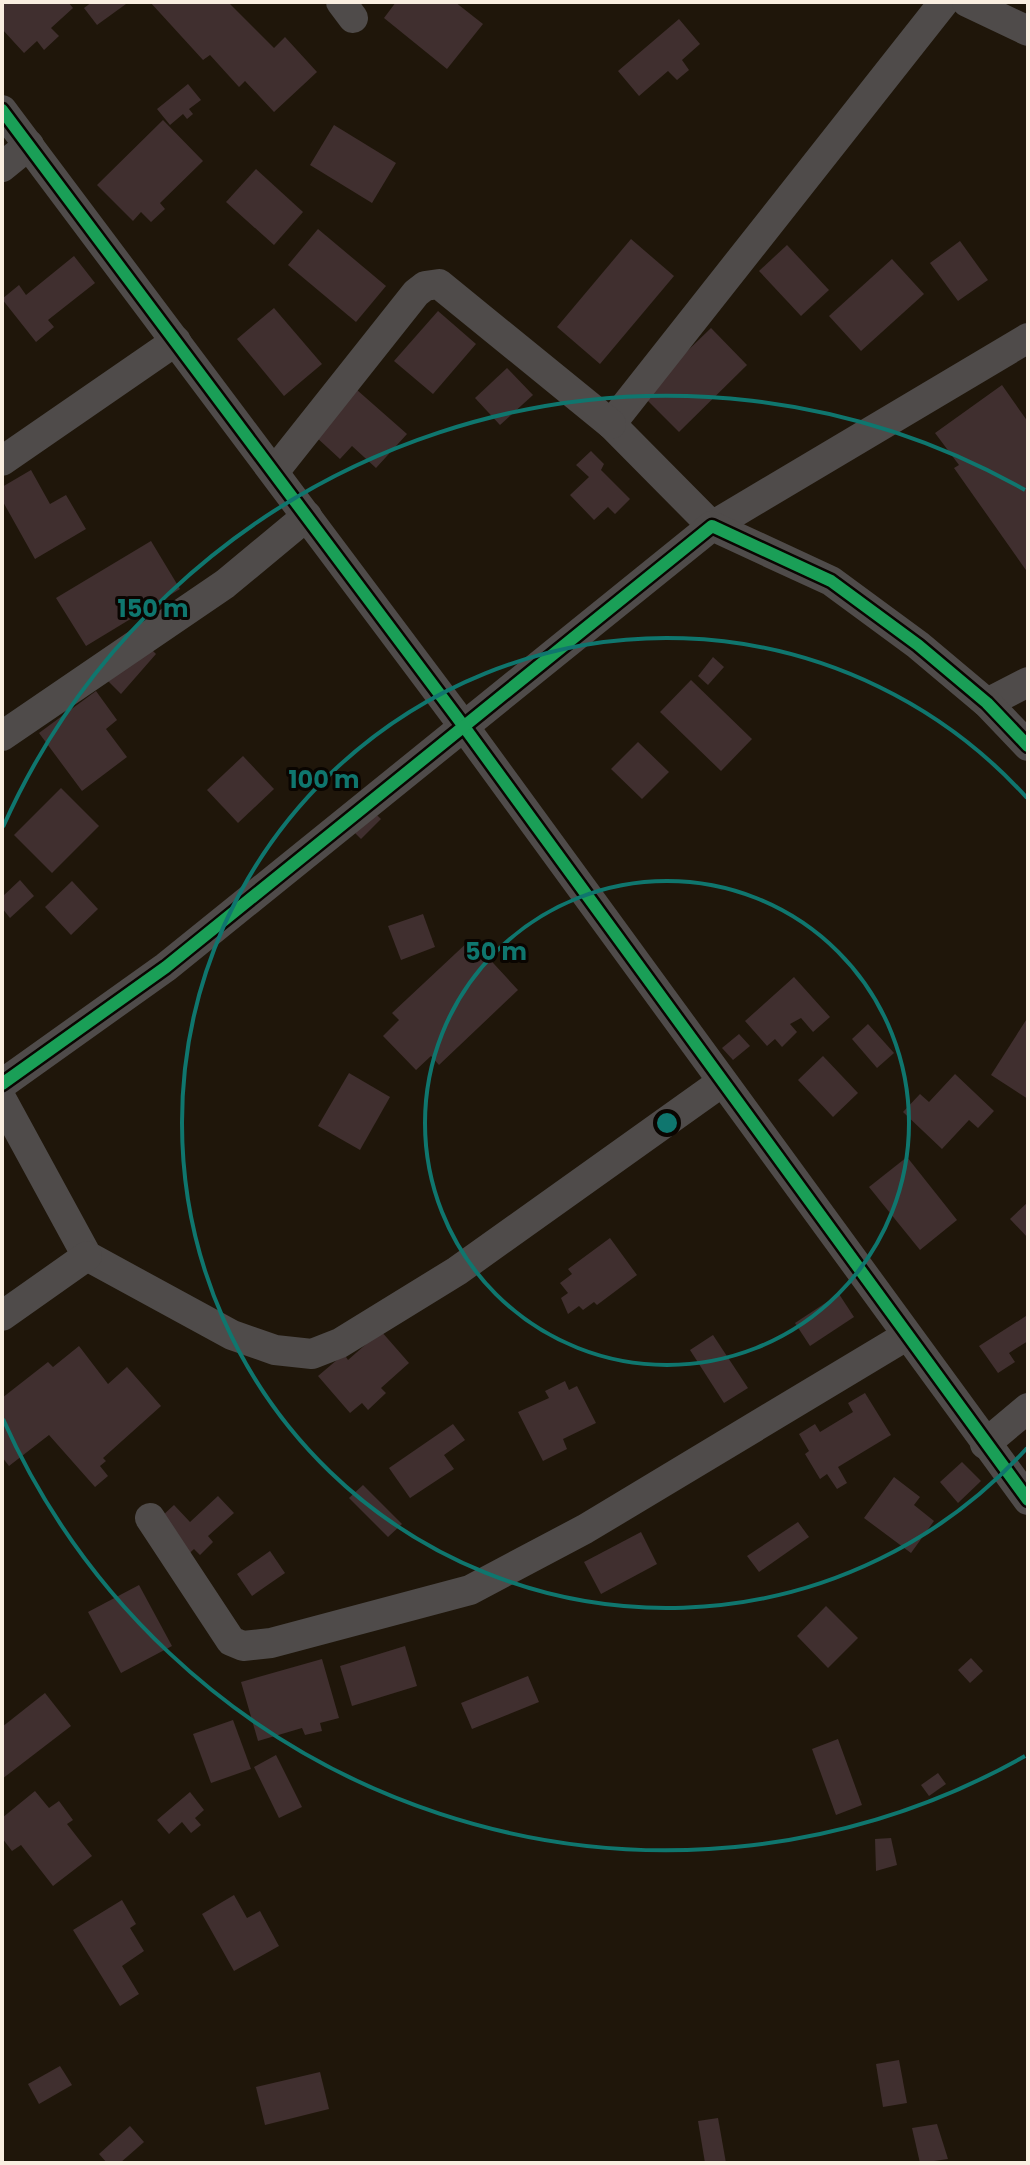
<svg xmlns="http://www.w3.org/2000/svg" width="1030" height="2165" viewBox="0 0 1030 2165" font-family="Poppins,sans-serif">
	<rect width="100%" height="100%" fill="#1f160a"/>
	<g fill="#402f2f">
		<polygon points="2,2 68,2 73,8 51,28 59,36 44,50 37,41 24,53 2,29"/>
		<polygon points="92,2 124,2 126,4 97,25 84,8"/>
		<polygon points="150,2 228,2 274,48 285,37 317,72 274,112 245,81 239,87 210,55 203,60"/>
		<polygon points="396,2 455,2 483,24 447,69 384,18"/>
		<polygon points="679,19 700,44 682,60 689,70 677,80 668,71 639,96 618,71"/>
		<polygon points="188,84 201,100 189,109 193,114 187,119 183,114 170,125 157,109"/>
		<polygon points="163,120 203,161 160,203 165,209 151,222 141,212 133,221 97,185"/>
		<polygon points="334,125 396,163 372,203 310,165"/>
		<polygon points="256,169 303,212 274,245 226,202"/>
		<polygon points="318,229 386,286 356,322 288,265"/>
		<polygon points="631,239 674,276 600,364 557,327"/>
		<polygon points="960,241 988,280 958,301 930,263"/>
		<polygon points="787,245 829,290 801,316 759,271"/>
		<polygon points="74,256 95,283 48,320 54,327 36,342 2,299 19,285 26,295"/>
		<polygon points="892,259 924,294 861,351 829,316"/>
		<polygon points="274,308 322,364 284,396 237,339"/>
		<polygon points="438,311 476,344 433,394 394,361"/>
		<polygon points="711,328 747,365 679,432 642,395"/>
		<polygon points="507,368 533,395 500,425 475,398"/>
		<polygon points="1002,385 1028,422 1028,573 954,468 959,465 935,433"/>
		<polygon points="357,390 407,434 376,468 352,446 340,459 315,436"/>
		<polygon points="591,451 604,464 601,470 630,499 615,514 608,507 594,520 570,495 589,477 576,465"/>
		<polygon points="31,470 50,504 66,495 86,529 35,559 2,500 2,487"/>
		<polygon points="151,541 180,589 86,646 56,598"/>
		<polygon points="142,640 156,654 121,694 104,677"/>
		<polygon points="713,657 724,667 708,685 698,676"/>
		<polygon points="691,680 752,739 721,771 660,712"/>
		<polygon points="96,691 117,720 106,729 127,757 82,791 39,733"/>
		<polygon points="638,742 669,772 642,799 611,769"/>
		<polygon points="243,756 274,789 238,823 207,790"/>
		<polygon points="61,788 99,826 52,873 14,835"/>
		<polygon points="365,804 381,819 361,839 345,823"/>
		<polygon points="20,880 34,896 10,918 2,908 2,897"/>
		<polygon points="72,881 98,909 71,935 45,907"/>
		<polygon points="423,914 435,947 401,960 388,926"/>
		<polygon points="471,939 518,990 439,1065 431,1056 416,1070 383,1036 399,1020 392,1013"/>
		<polygon points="794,977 830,1017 813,1032 801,1018 790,1024 797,1032 782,1047 775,1039 767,1046 745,1021"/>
		<polygon points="1028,1017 1028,1099 991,1075"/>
		<polygon points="868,1024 894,1053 877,1068 852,1039"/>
		<polygon points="739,1034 750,1046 733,1060 722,1048"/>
		<polygon points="823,1056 858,1093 833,1117 798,1080"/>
		<polygon points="349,1073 390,1097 360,1150 318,1126"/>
		<polygon points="955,1074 994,1111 978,1128 969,1120 942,1149 903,1112 920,1094 929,1102"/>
		<polygon points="907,1157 957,1220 920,1250 869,1187"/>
		<polygon points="1028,1202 1028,1238 1010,1219"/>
		<polygon points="610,1238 637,1275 597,1305 594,1302 583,1310 579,1306 568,1314 561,1298 568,1293 560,1283 572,1274 568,1269"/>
		<polygon points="839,1294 854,1317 810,1346 795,1323"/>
		<polygon points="1026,1316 1028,1341 1009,1353 1015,1362 998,1373 979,1346"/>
		<polygon points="381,1331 409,1363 381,1388 386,1393 368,1410 362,1403 350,1413 318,1376 344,1354 348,1360"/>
		<polygon points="713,1335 748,1388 724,1403 690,1350"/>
		<polygon points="79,1346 108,1384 127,1367 161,1406 103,1458 106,1461 100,1466 108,1476 95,1487 49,1435 9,1466 2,1457 2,1398 48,1362 53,1367"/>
		<polygon points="565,1381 569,1390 577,1386 596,1423 563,1439 567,1449 543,1461 518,1412 549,1398 545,1391"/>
		<polygon points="865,1393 891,1435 838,1467 847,1483 837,1489 827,1474 820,1479 805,1454 809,1451 799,1434 815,1424 820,1432 853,1412 848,1403"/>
		<polygon points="453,1424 465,1440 444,1455 454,1469 410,1498 389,1468"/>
		<polygon points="962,1462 981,1481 958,1503 940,1482"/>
		<polygon points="894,1477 920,1497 914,1505 934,1521 911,1553 864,1518"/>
		<polygon points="363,1485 402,1524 388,1537 349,1498"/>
		<polygon points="218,1496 234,1513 208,1536 213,1542 200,1555 194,1549 180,1562 149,1528 174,1505 190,1522"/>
		<polygon points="798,1522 809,1537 759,1572 747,1556"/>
		<polygon points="641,1532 657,1564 601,1594 584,1562"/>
		<polygon points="270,1551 285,1573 252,1596 237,1574"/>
		<polygon points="139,1585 172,1646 121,1673 88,1612"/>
		<polygon points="826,1606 858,1638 828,1668 797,1636"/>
		<polygon points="405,1646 417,1686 352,1706 340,1666"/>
		<polygon points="971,1658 983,1671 970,1683 958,1670"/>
		<polygon points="322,1659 339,1718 320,1723 322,1731 305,1735 302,1728 258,1741 241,1682"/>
		<polygon points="528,1676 539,1702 472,1729 461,1703"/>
		<polygon points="45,1693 71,1726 2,1779 2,1727"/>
		<polygon points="233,1720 251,1769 211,1783 193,1734"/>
		<polygon points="838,1739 862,1805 836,1815 812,1749"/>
		<polygon points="276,1755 302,1807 279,1818 254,1767"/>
		<polygon points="938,1773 946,1784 929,1796 921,1785"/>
		<polygon points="35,1791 49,1808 59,1801 73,1820 67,1824 92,1856 53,1886 21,1845 12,1851 2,1838 2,1818"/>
		<polygon points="190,1792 204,1810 195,1818 201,1825 191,1833 182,1822 169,1834 157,1820"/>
		<polygon points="891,1838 897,1865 876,1871 875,1839"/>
		<polygon points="234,1895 247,1918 260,1911 279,1946 234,1971 202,1914"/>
		<polygon points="122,1900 136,1924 130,1928 144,1951 122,1966 139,1994 120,2006 73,1930"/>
		<polygon points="899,2060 907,2103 883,2107 876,2064"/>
		<polygon points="60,2066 72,2085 39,2104 28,2084"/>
		<polygon points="320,2072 329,2109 265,2125 256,2087"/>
		<polygon points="718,2118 726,2163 705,2163 698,2121"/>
		<polygon points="937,2124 948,2159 920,2163 912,2128"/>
		<polygon points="130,2126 144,2142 120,2163 107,2163 99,2154"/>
	</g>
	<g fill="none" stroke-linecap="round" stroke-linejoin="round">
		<g stroke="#4f4b4a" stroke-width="30">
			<polyline points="341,2 353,18"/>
			<polyline points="944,2 611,424 712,526 1028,338"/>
			<polyline points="967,2 1028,31"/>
			<polyline points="2,110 465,728 1028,1500"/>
			<polyline points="2,167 29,145"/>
			<polyline points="2,461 176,341"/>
			<polyline points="274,472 416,293 425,286 439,284 611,424"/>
			<polyline points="987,703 1028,682"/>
			<polyline points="2,736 225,584 307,516"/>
			<polyline points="2,1084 166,967 712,526 831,581 918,645 987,703 1028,746"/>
			<polyline points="2,1100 87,1256 232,1335 275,1350 312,1354 340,1343 457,1271 722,1082"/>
			<polyline points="2,1316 87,1256"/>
			<polyline points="985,1444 1028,1408"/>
			<polyline points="150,1518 231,1641 243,1646 271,1643 470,1590 585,1529 906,1336"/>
		</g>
		<defs>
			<g id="cycleway">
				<polyline points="2,110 465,728 1028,1500"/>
				<polyline points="2,1084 166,967 712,526 831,581 918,645 987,703 1028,746"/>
			</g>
		</defs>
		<use href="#cycleway" stroke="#0a0501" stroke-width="17"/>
		<use href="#cycleway" stroke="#1a9f57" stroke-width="12"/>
	</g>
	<g fill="none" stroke="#0f766e" stroke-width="4">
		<circle cx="667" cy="1123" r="242"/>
		<path d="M1027 1448A485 485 0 1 1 1027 798"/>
		<path d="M1025 1756A727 727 0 0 1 3 1419M3 827A727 727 0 0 1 1025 490"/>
	</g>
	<circle cx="667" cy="1123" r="12" fill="#0f766e" stroke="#0a0501" stroke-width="4"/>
	<g font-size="24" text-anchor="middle" font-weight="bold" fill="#0f766e" stroke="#0a0501" stroke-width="6" stroke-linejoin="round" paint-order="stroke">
		<text x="153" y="617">150 m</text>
		<text x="324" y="788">100 m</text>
		<text x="496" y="960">50 m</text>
	</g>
	<rect width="1030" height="2165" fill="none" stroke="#f9eee0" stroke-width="8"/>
</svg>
